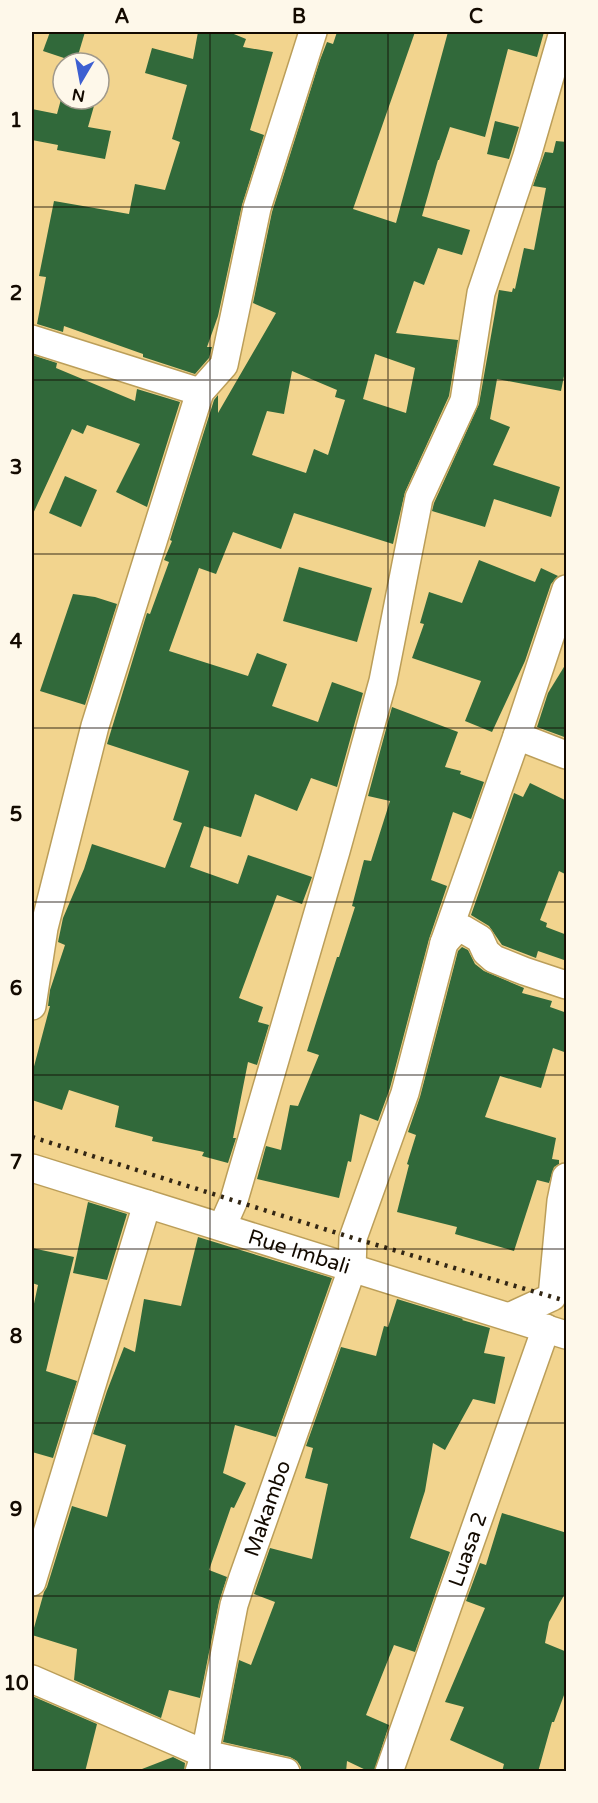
<svg xmlns="http://www.w3.org/2000/svg" width="598" height="1803" viewBox="0 0 598 1803" font-family="'Varela Round',sans-serif">
	<rect width="100%" height="100%" fill="#f2d48e"/>
	<g fill="#31693a" fill-rule="evenodd">
		<polygon points="50,32 85,32 76,62 43,51"/>
		<polygon points="198,32 222,34 223,32 229,32 246,39 243,47 273,52 250,130 264,135 242,205 218,316 207,347 212,347 209,358 195,374 143,357 143,354 64,326 63,332 37,324 46,277 39,276 54,201 129,214 135,184 165,190 180,142 172,139 187,85 145,73 152,48 193,59"/>
		<path d="M 337,32 L 415,32 L 353,209 L 396,223 L 448,32 L 544,32 L 537,57 L 508,49 L 485,137 L 450,127 L 439,160 L 438,160 L 422,216 L 470,230 L 462,255 L 438,248 L 424,285 L 414,281 L 396,333 L 458,340 L 449,396 L 405,492 L 393,544 L 294,513 L 281,549 L 233,532 L 216,574 L 199,568 L 169,651 L 248,676 L 257,653 L 287,664 L 272,706 L 318,722 L 332,682 L 363,693 L 337,787 L 311,778 L 297,811 L 255,794 L 241,837 L 204,826 L 190,867 L 238,884 L 248,855 L 312,877 L 302,904 L 277,895 L 239,998 L 263,1007 L 258,1022 L 269,1025 L 257,1065 L 248,1062 L 233,1138 L 236,1138 L 228,1163 L 202,1156 L 204,1152 L 152,1141 L 153,1137 L 115,1127 L 119,1106 L 69,1090 L 62,1110 L 32,1100 L 32,1074 L 50,1006 L 48,1006 L 50,990 L 65,945 L 58,942 L 63,918 L 84,869 L 92,844 L 165,868 L 182,823 L 173,820 L 189,771 L 107,744 L 147,613 L 150,614 L 169,562 L 164,560 L 172,541 L 170,540 L 214,400 L 218,395 L 218,413 L 276,313 L 253,303 L 272,212 L 320,60 L 327,42 L 333,44 ZM 375,354 L 415,368 L 406,413 L 363,399 ZM 292,371 L 337,390 L 335,397 L 345,400 L 328,455 L 314,449 L 306,473 L 252,455 L 267,411 L 284,414 Z"/>
		<polygon points="63,92 63,99 96,99 88,127 111,131 105,159 57,150 58,145 32,140 32,109 57,114"/>
		<polygon points="495,121 519,127 509,159 487,154"/>
		<polygon points="556,141 567,142 567,361 561,391 497,379 490,419 510,427 493,465 560,487 551,517 494,499 485,527 432,511 434,503 479,404 499,290 512,292 513,288 515,289 524,248 534,250 546,188 533,186 545,152 553,153"/>
		<polygon points="32,355 57,363 56,368 135,401 137,389 180,402 147,507 116,492 140,444 87,425 83,434 72,429 32,516"/>
		<polygon points="65,476 97,490 81,527 49,513"/>
		<polygon points="479,560 535,582 541,568 558,576 551,584 525,661 492,732 465,721 481,681 412,658 424,624 420,623 429,592 462,603"/>
		<polygon points="299,567 372,588 357,642 283,621"/>
		<polygon points="73,594 95,597 117,604 85,705 40,691"/>
		<polygon points="567,662 567,738 537,727 548,693"/>
		<polygon points="392,707 458,732 445,767 461,771 460,774 484,782 471,819 453,812 431,880 447,886 429,939 390,1088 378,1121 360,1114 351,1162 348,1161 339,1198 257,1179 266,1146 281,1150 290,1105 298,1106 319,1055 307,1051 337,957 339,957 355,907 352,906 364,860 371,861 390,801 368,796"/>
		<polygon points="530,783 567,801 567,875 559,871 540,920 547,923 546,927 567,935 567,961 538,951 536,958 502,945 489,926 471,915 514,793 523,797"/>
		<polygon points="462,947 468,950 475,964 484,971 524,988 522,993 552,1001 550,1007 567,1013 567,1053 553,1048 541,1088 500,1076 485,1117 556,1138 552,1159 559,1160 559,1164 554,1167 549,1183 537,1180 514,1251 455,1234 457,1227 397,1212 409,1165 407,1164 416,1135 408,1132 420,1097 458,951"/>
		<polygon points="88,1202 127,1214 107,1280 73,1273"/>
		<polygon points="198,1237 332,1278 276,1437 235,1425 223,1473 246,1483 234,1508 231,1507 209,1570 227,1577 219,1602 200,1698 169,1690 161,1718 74,1680 77,1649 32,1635 44,1592 47,1587 72,1506 107,1517 126,1445 93,1434 107,1391 124,1347 135,1352 144,1299 181,1306"/>
		<polygon points="32,1248 74,1257 46,1371 77,1381 53,1458 32,1452 32,1313 38,1285 32,1283"/>
		<polygon points="397,1299 463,1319 462,1320 490,1328 484,1353 505,1357 495,1404 473,1399 445,1450 433,1443 425,1491 410,1538 450,1552 415,1652 394,1645 366,1715 389,1725 374,1772 370,1772 347,1761 346,1772 301,1772 301,1767 297,1761 290,1757 223,1742 239,1660 251,1665 275,1602 254,1594 270,1548 312,1559 328,1484 305,1478 313,1448 306,1446 341,1347 376,1356 384,1326 388,1327"/>
		<polygon points="502,1513 567,1533 567,1590 549,1622 545,1643 567,1652 567,1687 554,1722 552,1722 538,1772 502,1772 504,1764 450,1740 464,1707 445,1702 485,1608 466,1601 480,1563 486,1565"/>
		<polygon points="32,1696 97,1724 85,1772 32,1772"/>
		<polygon points="173,1757 185,1763 184,1772 142,1772 142,1769"/>
	</g>
	<g fill="none" stroke-linecap="round" stroke-linejoin="round">
		<defs>
			<g id="street">
				<polyline points="32,339 200,392"/>
				<polyline points="517,736 566,755"/>
				<polyline points="444,943 454,932 463,929 480,939 486,952 494,959 524,971 566,985"/>
				<polyline points="32,1006 44,928 95,726 200,392 224,365 257,208 313,32"/>
				<path id="s1" d="M 32,1168 L 566,1335"/>
				<polyline points="222,1227 234,1200 336,851 383,681 419,498 464,401 481,293 527,156 563,32"/>
				<polyline points="511,1316 552,1297 561,1201 566,1177"/>
				<polyline points="32,1582 147,1204"/>
				<polyline points="32,1679 205,1754 286,1772"/>
				<path id="s2" d="M 199,1772 L 205,1754 L 234,1605 L 242,1580 L 352,1269 L 353,1238 L 405,1093 L 444,943 L 517,736 L 566,589"/>
				<path id="s3" d="M 389,1772 L 546,1328"/>
			</g>
		</defs>
		<use href="#street" stroke="#bb9e59" stroke-width="30"/>
		<use href="#street" stroke="#fff" stroke-width="27"/>
		<polyline stroke="#322614" stroke-width="4.5" stroke-dasharray="3 6" stroke-linecap="butt" points="32,1137 353,1238 566,1301"/>
	</g>
	<path fill="none" stroke="#130a00" stroke-width="1.5" stroke-opacity="0.55" d="M 210,32 L 210,1772M 388,32 L 388,1772M 32,207 L 566,207M 32,380 L 566,380M 32,554 L 566,554M 32,728 L 566,728M 32,902 L 566,902M 32,1075 L 566,1075M 32,1249 L 566,1249M 32,1423 L 566,1423M 32,1596 L 566,1596"/>
	<g text-anchor="middle" stroke-width="6" stroke-linejoin="round" paint-order="stroke">
		<g font-size="21" fill="#130a00" stroke="#fef8ea">
			<text dy="7" stroke="none"><textPath href="#s1" startOffset="280">Rue Imbali</textPath></text>
			<text dy="7" stroke="none"><textPath href="#s2" startOffset="273">Makambo</textPath></text>
			<text dy="7" stroke="none"><textPath href="#s3" startOffset="236">Luasa 2</textPath></text>
		</g>
	</g>
	<rect width="598" height="1803" fill="none" stroke="#fef8ea" stroke-width="66"/>
	<g transform="translate(81 81) rotate(190)"><circle r="28" fill="#fef8ea" stroke="#a0998c" stroke-width="1.5"/>
	<path d="M0-4.5L10 22L0 15L-10 22Z" fill="#3d5fd1"/>
	<text y="-9" font-size="16" font-weight="bold" text-anchor="middle" fill="#130a00">N</text>
	</g>
	<rect x="33" y="33" width="532" height="1737" fill="none" stroke="#130a00" stroke-width="2"/>
	<g font-size="20" text-anchor="middle" font-weight="bold" fill="#130a00">
		<text x="122" y="23">A</text>
		<text x="299" y="23">B</text>
		<text x="476" y="23">C</text>
		<text x="16" y="127">1</text>
		<text x="16" y="300">2</text>
		<text x="16" y="474">3</text>
		<text x="16" y="648">4</text>
		<text x="16" y="821">5</text>
		<text x="16" y="995">6</text>
		<text x="16" y="1169">7</text>
		<text x="16" y="1343">8</text>
		<text x="16" y="1516">9</text>
		<text x="16" y="1690">10</text>
	</g>
</svg>
